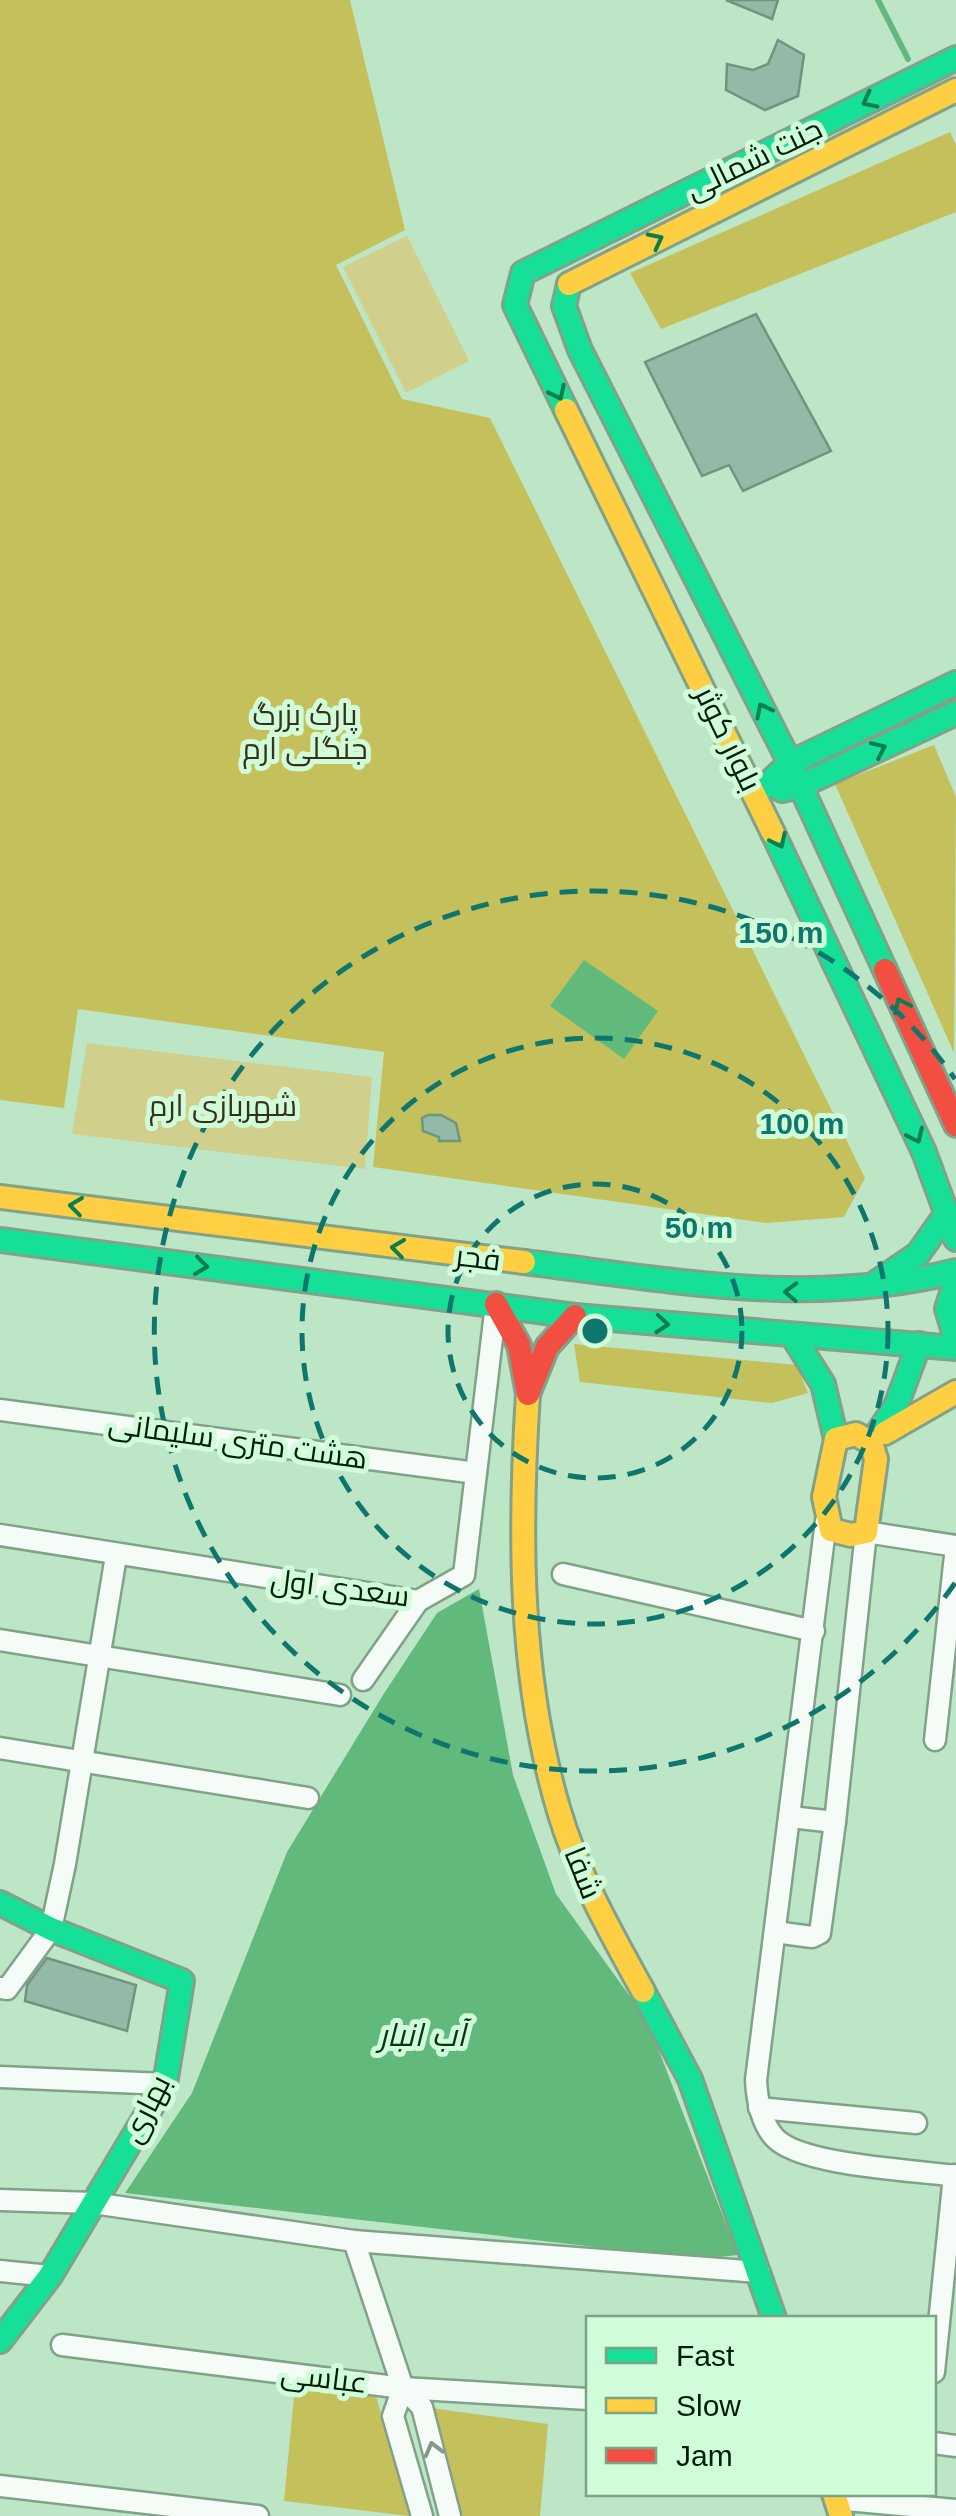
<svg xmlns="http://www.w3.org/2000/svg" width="956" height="2516" viewBox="0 0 956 2516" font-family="Helvetica,Cairo,sans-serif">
	<rect width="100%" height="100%" fill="#bde6c6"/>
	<g fill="#d0cf8c">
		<polygon points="407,236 469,361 406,393 343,267"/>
		<polygon points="87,1043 372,1077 365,1169 72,1134"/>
	</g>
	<g fill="#c4c05c">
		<polygon points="0,0 350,0 405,230 336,265 402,399 490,418 865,1178 844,1217 766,1223 373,1167 384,1052 78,1009 64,1108 0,1100"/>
		<polygon points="950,132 956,145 956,212 661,329 630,273"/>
		<polygon points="934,745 956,797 954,1053 835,784"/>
		<polygon points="574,1344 797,1365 808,1393 772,1403 580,1382"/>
		<polygon points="295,2386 376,2396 409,2516 284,2501"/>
		<polygon points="431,2408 548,2424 540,2516 460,2516"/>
	</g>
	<g fill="#61b97c">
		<polygon points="584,960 658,1011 624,1059 550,1006"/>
		<polygon points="479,1589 513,1775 556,1894 647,2020 738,2255 701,2259 125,2193 192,2093 287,1852 383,1695 437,1613"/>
	</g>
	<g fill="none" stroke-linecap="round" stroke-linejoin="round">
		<polyline stroke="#61b97c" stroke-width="6" points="878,0 908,59"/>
	</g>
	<g fill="#93baa6" stroke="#719481" stroke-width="2.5">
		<polygon points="726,0 778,0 772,19"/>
		<polygon points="778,40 804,55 798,96 765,110 726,90 727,64 753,70 768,64"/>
		<polygon points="756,314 831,451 743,491 729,465 702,476 645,362"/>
		<polygon points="428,1115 441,1115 456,1123 460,1141 439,1141 439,1137 423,1131 422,1118"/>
		<polygon points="47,1958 136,1985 127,2031 25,2001 27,1985"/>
	</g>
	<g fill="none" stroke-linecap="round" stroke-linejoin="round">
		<defs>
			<g id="street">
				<polyline points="0,1410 476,1473"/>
				<path d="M 826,1521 L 756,2080 C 757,2099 761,2123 775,2138 C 802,2166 915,2170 956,2176"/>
				<polyline points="0,1535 418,1601 464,1575 496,1304"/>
				<polyline points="563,1574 814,1631"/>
				<polyline points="0,1640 340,1695"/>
				<polyline points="363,1680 418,1601"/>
				<polyline points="935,1740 956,1546"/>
				<polyline points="0,1748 308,1798"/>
				<polyline points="790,1817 835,1822"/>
				<polyline points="775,1932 812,1937 820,1933 835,1822 866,1532 956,1546"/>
				<polyline points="0,1988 7,1989 51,1929 65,1864 116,1556"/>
				<polyline points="0,2077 165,2084"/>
				<polyline points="759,2108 916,2123"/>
				<polyline points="0,2200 93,2203 354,2241 759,2272"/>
				<polyline points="354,2241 403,2388 422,2407 450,2516"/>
				<polyline points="0,2271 50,2276"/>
				<polyline points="62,2345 403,2388 588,2399"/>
				<polyline points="934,2372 954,2175"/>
				<polyline points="403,2388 393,2416 422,2516"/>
				<polyline points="934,2443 956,2446"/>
				<polyline points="0,2486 258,2516"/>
				<polyline points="835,2499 956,2510"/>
			</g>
			<g id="fast">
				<polyline points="569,284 564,306 580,350 790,763 885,970"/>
				<polyline points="566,410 515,305 523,273 956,58"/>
				<polyline points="782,790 800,786 956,713"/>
				<polyline points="756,795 790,763 956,683"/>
				<polyline points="773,833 924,1152 956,1239"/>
				<polyline points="0,1240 575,1316 956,1348"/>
				<path d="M 524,1262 C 671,1280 810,1308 956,1271"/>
				<polyline points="956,1280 947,1309 956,1339"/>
				<polyline points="877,1282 918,1254 947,1213"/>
				<polyline points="792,1335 823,1384 836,1439"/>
				<polyline points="871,1443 896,1406 919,1344"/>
				<polyline points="0,1903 51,1929 182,1981 165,2084 50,2276 0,2341"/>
				<polyline points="643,1991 690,2079 774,2318"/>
			</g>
			<g id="slow">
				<polyline points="569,284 956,90"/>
				<polyline points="566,410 773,833"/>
				<polyline points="0,1197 524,1262"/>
				<path d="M 528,1394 C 519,1533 519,1677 559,1811 C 578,1875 611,1933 643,1991"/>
				<polyline points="885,1433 956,1392"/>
				<polygon points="856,1434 871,1443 876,1459 866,1532 851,1535 831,1530 824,1497 836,1439"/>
				<polyline points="834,2494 841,2516"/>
			</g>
			<g id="jam">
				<polyline points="885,970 956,1125"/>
				<polyline points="496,1304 519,1345 528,1394 547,1347 575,1316"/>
			</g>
		</defs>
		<use href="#street" stroke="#81a289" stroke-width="25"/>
		<use href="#fast" stroke="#81a289" stroke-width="28"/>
		<use href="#slow" stroke="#81a289" stroke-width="28"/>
		<use href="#jam" stroke="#81a289" stroke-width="28"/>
		<use href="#street" stroke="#f5fbf6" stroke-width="20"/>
		<use href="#fast" stroke="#16e098" stroke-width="22"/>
		<use href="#slow" stroke="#ffcf43" stroke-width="22"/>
		<use href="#jam" stroke="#f24e42" stroke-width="22"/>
	</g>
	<defs><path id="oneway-chevron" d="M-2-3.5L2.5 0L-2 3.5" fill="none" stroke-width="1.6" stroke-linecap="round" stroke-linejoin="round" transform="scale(2.5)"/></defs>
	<g stroke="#0b7e50">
		<use href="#oneway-chevron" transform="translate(869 101) rotate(153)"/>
		<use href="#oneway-chevron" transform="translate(656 240) rotate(-27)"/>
		<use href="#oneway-chevron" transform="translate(558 393) rotate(64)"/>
		<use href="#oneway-chevron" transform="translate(763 710) rotate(-117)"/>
		<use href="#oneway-chevron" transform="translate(879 749) rotate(-25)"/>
		<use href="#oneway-chevron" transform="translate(779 841) rotate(64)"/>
		<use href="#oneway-chevron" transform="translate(901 1005) rotate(-115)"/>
		<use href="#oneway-chevron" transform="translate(916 1136) rotate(65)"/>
		<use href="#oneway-chevron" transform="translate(76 1206) rotate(-173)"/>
		<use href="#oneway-chevron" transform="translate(398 1248) rotate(-173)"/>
		<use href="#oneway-chevron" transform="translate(201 1266) rotate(7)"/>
		<use href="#oneway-chevron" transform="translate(791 1292) rotate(-178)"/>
		<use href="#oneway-chevron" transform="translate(662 1324) rotate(5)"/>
	</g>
	<use stroke="#87978b" href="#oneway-chevron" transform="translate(433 2449) rotate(-105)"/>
	<g fill="none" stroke="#0f766e" stroke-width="5" stroke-dasharray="18 12">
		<circle cx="595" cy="1331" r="147"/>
		<circle cx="595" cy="1331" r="293"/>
		<path d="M955 1583A440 440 0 1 1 955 1079"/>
	</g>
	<g text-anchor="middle" stroke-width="10" stroke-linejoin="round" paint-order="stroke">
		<g font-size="30" fill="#001d08" stroke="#d0fcd9">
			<text transform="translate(754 159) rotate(-26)" y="10">جنت شمالی</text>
			<text transform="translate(728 739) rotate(64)" y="10">بلوار کوثر</text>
			<text transform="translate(478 1258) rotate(7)" y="10">فجر</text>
			<text transform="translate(238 1441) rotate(8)" y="10">هشت متری سلیمانی</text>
			<text transform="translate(340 1588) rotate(7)" y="10">سعدی اول</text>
			<text transform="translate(583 1873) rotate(68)" y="10">شفا</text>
			<text transform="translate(146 2109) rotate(-63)" y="10">بهاری</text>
			<text transform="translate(324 2378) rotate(7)" y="10">عباسی</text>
		</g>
		<g font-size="30" fill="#37301b" stroke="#d0fcd9">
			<text x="305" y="725">پارک بزرگ<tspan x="305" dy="34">جنگلی ارم</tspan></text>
			<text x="223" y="1116">شهربازی ارم</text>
		</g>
		<g font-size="32" font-style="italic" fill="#083518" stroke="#d0fcd9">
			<text x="422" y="2046">آب انبار</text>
		</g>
	</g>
	<circle cx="595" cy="1331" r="15" fill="#0f766e" stroke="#d0fcd9" stroke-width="5"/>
	<g font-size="30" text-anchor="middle" font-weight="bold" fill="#0f766e" stroke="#d0fcd9" stroke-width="10" stroke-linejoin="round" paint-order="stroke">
		<text x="781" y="943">150 m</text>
		<text x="802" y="1134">100 m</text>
		<text x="699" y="1238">50 m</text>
	</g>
	<rect x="586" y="2316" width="350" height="180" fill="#d0fcd9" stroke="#7da385" stroke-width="2.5"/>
	<rect x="606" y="2348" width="50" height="15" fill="#16e098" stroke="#7da385" stroke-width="2.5"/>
	<text x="676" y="2366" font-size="30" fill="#001d08">Fast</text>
	<rect x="606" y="2398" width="50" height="15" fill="#ffcf43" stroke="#7da385" stroke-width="2.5"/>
	<text x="676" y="2416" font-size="30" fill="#001d08">Slow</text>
	<rect x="606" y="2448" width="50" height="15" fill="#f24e42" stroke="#7da385" stroke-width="2.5"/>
	<text x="676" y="2466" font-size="30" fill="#001d08">Jam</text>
</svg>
